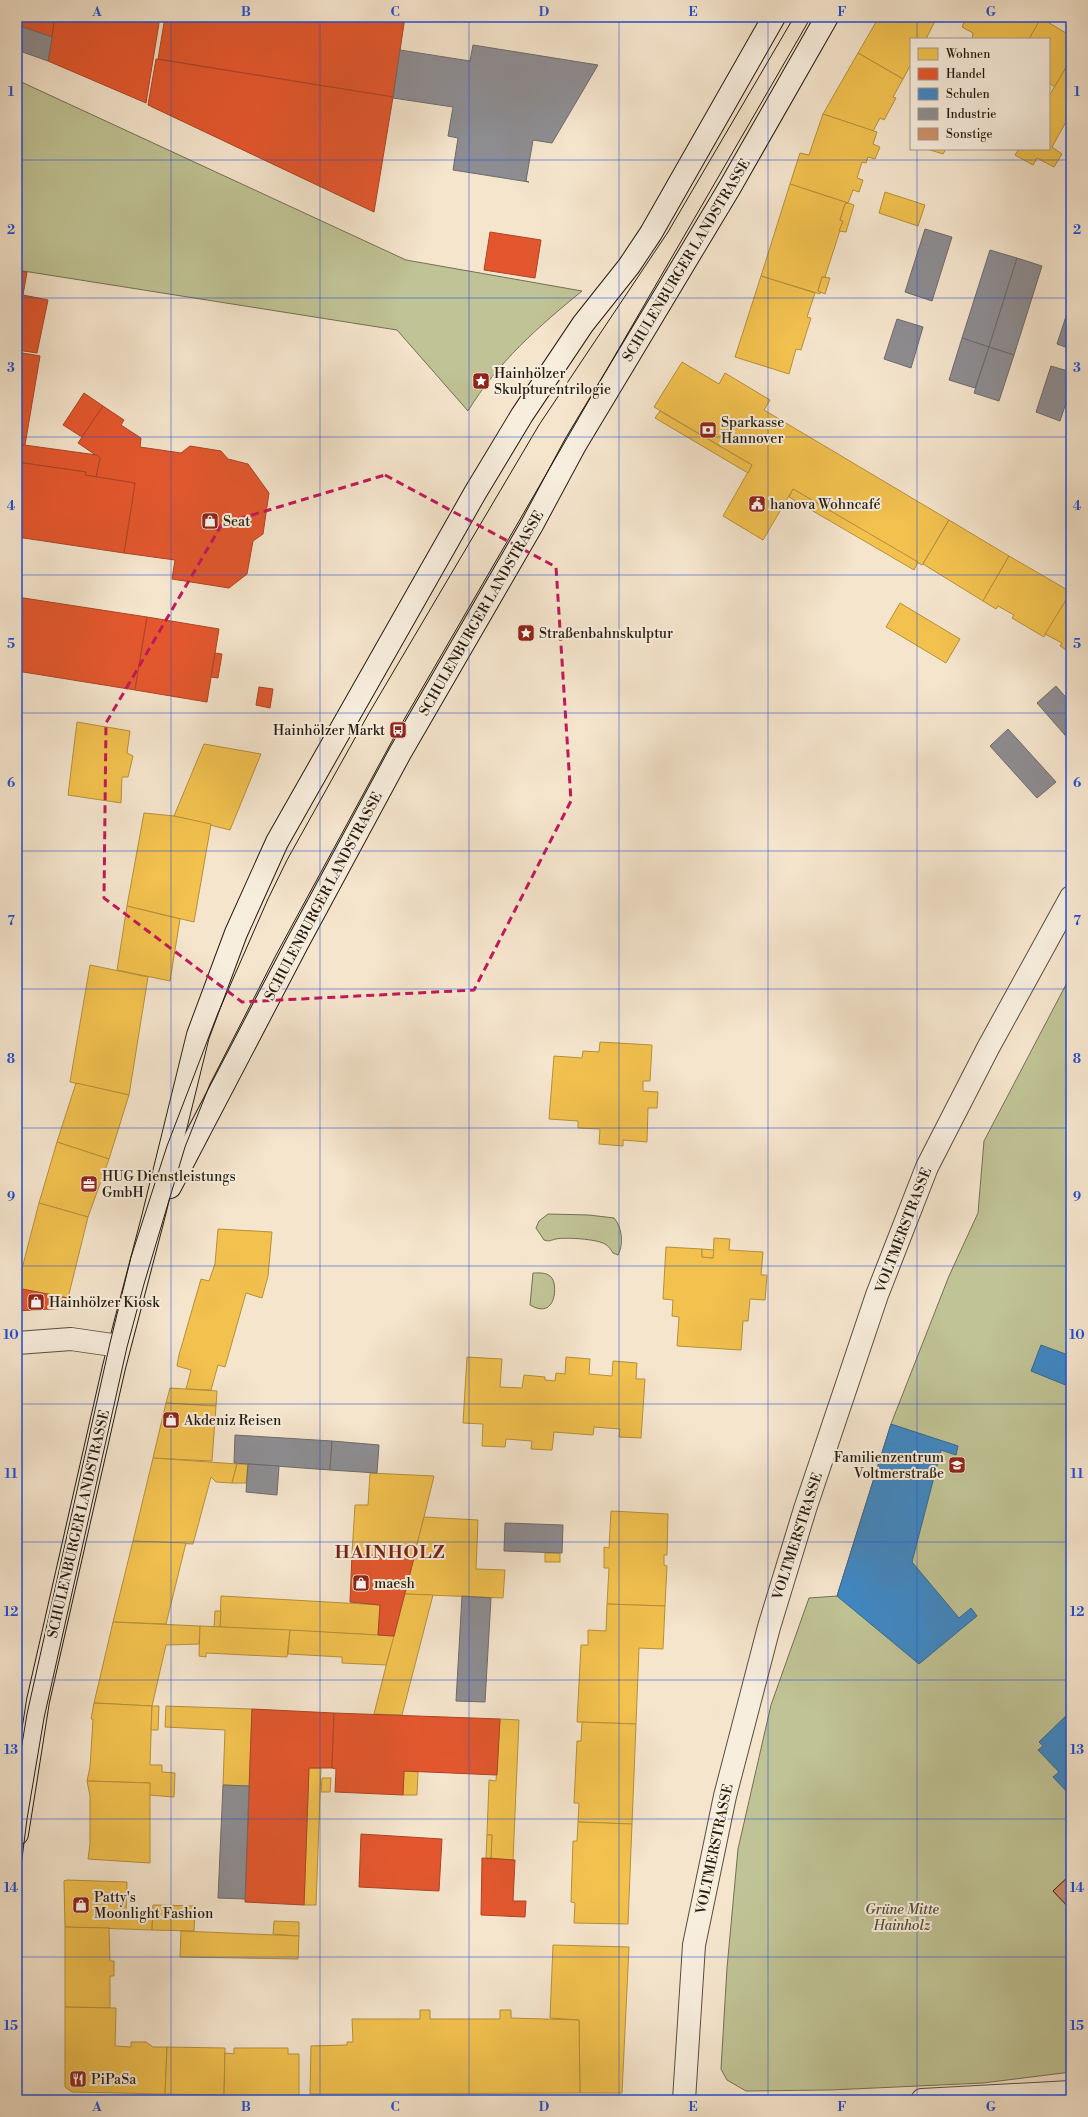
<svg xmlns="http://www.w3.org/2000/svg" width="1088" height="2117" viewBox="0 0 1088 2117" font-family="'Libre Bodoni',serif">
	<rect width="100%" height="100%" fill="#f5e5cd"/>
	<filter id="stains"><feTurbulence type="fractalNoise" baseFrequency=".005" numOctaves="4"/><feColorMatrix values="0 0 0 0 .2 0 0 0 0 .09 0 0 0 0 .02 0 0 0 .5 -.17"/></filter>
	<radialGradient id="worn" r=".72"><stop offset=".6" stop-color="#630" stop-opacity="0"/><stop offset="1" stop-color="#630" stop-opacity=".3"/></radialGradient>
	<g fill="#c0c395" stroke="#737052">
		<path d="M 17,80 L 406,260 L 582,291 C 539,326 497,363 468,411 L 397,330 L 17,270 Z"/>
		<polygon points="1071,975 1071,2072 983,2083 831,2090 746,2091 727,2080 721,2069 727,1968 738,1849 771,1705 809,1598 837,1596 891,1424 949,1276 978,1213 984,1141"/>
		<path d="M 548,1214 L 589,1215 L 614,1218 C 622,1227 624,1244 618,1255 L 613,1253 C 611,1249 608,1246 605,1244 C 597,1239 565,1237 556,1239 C 551,1240 550,1242 544,1240 L 536,1228 L 539,1221 Z"/>
		<path d="M 533,1273 C 539,1273 546,1272 551,1277 C 558,1283 557,1321 530,1305 Z"/>
	</g>
	<g fill="#f2c14e" stroke="#b5903b">
		<polygon points="879,17 933,17 936,19 926,39 911,39 911,64 903,79 858,53"/>
		<polygon points="961,17 1038,17 1041,19 1029,39 972,39 973,33 962,27 965,20"/>
		<polygon points="1041,18 1071,36 1071,59 1055,87 1049,83 1049,39 1029,39"/>
		<polygon points="858,53 903,79 893,97 896,98 884,120 880,118 873,131 823,114"/>
		<polygon points="1071,59 1071,113 1052,147 1062,154 1054,167 1037,158 1033,165 1015,155 1019,149 1049,149 1049,96"/>
		<polygon points="823,114 877,132 873,144 880,147 875,159 868,157 866,163 862,162 857,178 863,180 859,192 853,190 848,203 790,184 800,153 809,155"/>
		<polygon points="927,149 946,149 943,154"/>
		<polygon points="790,184 848,203 845,204 840,220 843,221 825,277 822,277 818,291 821,291 820,294 761,276"/>
		<polygon points="885,192 925,205 918,226 879,213"/>
		<polygon points="848,203 854,205 846,232 839,231 843,221 840,220 845,204"/>
		<polygon points="761,276 815,293 807,317 811,318 801,350 796,349 789,374 735,357"/>
		<polygon points="822,277 830,278 825,294 818,291"/>
		<polygon points="682,362 719,384 725,373 770,400 764,410 949,520 922,565 793,489 763,540 723,516 752,465 654,407"/>
		<polygon points="660,411 752,465 748,473 655,418"/>
		<polygon points="793,489 918,562 914,570 789,497"/>
		<polygon points="949,520 1009,556 983,601 923,564"/>
		<polygon points="1009,556 1071,592 1044,637 1012,618 1014,615 998,606 996,609 983,601"/>
		<polygon points="1071,592 1071,653 1060,646 1062,643 1045,634"/>
		<polygon points="900,603 960,639 946,663 886,627"/>
		<polygon points="77,722 130,731 127,753 133,756 128,777 122,777 121,803 68,795"/>
		<polygon points="204,744 261,754 230,830 174,816"/>
		<polygon points="144,813 174,816 211,824 194,922 127,906"/>
		<polygon points="127,906 180,919 170,981 117,970"/>
		<polygon points="90,965 148,977 129,1095 70,1082"/>
		<polygon points="600,1042 652,1045 650,1081 643,1081 643,1091 658,1092 657,1108 648,1108 647,1142 623,1140 623,1146 599,1144 600,1129 578,1128 578,1121 549,1119 554,1056 582,1058 583,1051 599,1052"/>
		<polygon points="76,1083 129,1095 109,1159 57,1142"/>
		<polygon points="57,1142 109,1159 88,1217 39,1203"/>
		<polygon points="39,1203 88,1217 68,1298 17,1288"/>
		<polygon points="218,1229 272,1232 268,1276 262,1298 246,1293 225,1367 218,1365 211,1390 186,1389 191,1370 177,1366 179,1355 201,1279 209,1281 215,1264"/>
		<polygon points="714,1238 730,1239 729,1250 763,1252 761,1275 767,1275 765,1300 750,1299 748,1321 743,1321 741,1350 677,1346 679,1317 672,1316 673,1300 663,1299 666,1247 702,1249 702,1257 713,1258"/>
		<polygon points="702,1249 714,1250 713,1258 702,1257"/>
		<polygon points="467,1357 502,1359 500,1387 522,1388 524,1375 545,1377 545,1380 555,1381 556,1373 565,1374 566,1357 590,1359 589,1374 612,1376 613,1361 637,1363 636,1379 645,1379 641,1438 619,1437 620,1429 594,1427 593,1435 554,1432 552,1450 531,1449 532,1441 506,1439 505,1447 482,1446 483,1424 463,1423"/>
		<polygon points="170,1388 217,1391 216,1406 166,1403"/>
		<polygon points="166,1403 216,1406 212,1461 153,1458"/>
		<polygon points="153,1458 237,1464 232,1483 216,1482 211,1477 193,1544 133,1541"/>
		<polygon points="237,1464 248,1464 246,1483 232,1483"/>
		<polygon points="370,1473 434,1476 414,1558 352,1554 355,1505 368,1505"/>
		<polygon points="611,1511 668,1514 667,1555 664,1555 664,1565 667,1566 665,1606 607,1604 609,1568 604,1568 604,1547 609,1548"/>
		<polygon points="424,1517 478,1520 476,1569 505,1570 503,1598 404,1594"/>
		<polygon points="133,1541 186,1543 166,1624 113,1622"/>
		<rect x="545" y="1553" width="15" height="9"/>
		<polygon points="404,1594 433,1595 402,1715 374,1714"/>
		<polygon points="221,1596 380,1605 378,1635 220,1627"/>
		<polygon points="607,1604 665,1606 663,1649 639,1648 636,1724 577,1722 581,1645 588,1645 588,1630 606,1631"/>
		<polygon points="215,1611 221,1611 220,1627 214,1627"/>
		<polygon points="113,1622 200,1626 199,1644 166,1645 152,1706 94,1703"/>
		<polygon points="200,1626 290,1630 287,1657 206,1653 206,1657 199,1656"/>
		<polygon points="290,1630 378,1635 394,1636 386,1665 342,1663 342,1657 288,1654"/>
		<polygon points="94,1703 152,1706 150,1765 162,1765 162,1772 175,1773 174,1797 149,1795 150,1783 87,1781 90,1767 93,1719 91,1719"/>
		<polygon points="152,1706 159,1706 158,1730 151,1730"/>
		<polygon points="166,1706 252,1709 249,1786 223,1785 225,1730 165,1727"/>
		<polygon points="500,1719 519,1720 513,1860 491,1858 492,1835 487,1835 489,1780 496,1781"/>
		<polygon points="582,1722 636,1724 632,1824 578,1822 579,1803 574,1803 577,1741 581,1741"/>
		<polygon points="309,1768 321,1768 316,1905 304,1905"/>
		<polygon points="404,1771 418,1772 417,1795 403,1795"/>
		<polygon points="322,1778 331,1778 330,1792 321,1792"/>
		<polygon points="87,1781 150,1783 150,1863 88,1859 90,1844 90,1796"/>
		<polygon points="578,1822 632,1824 628,1924 574,1923 575,1903 571,1902 573,1841 577,1841"/>
		<polygon points="487,1835 492,1835 491,1858 486,1858"/>
		<polygon points="67,1880 127,1882 126,1910 153,1913 152,1930 65,1927 64,1881"/>
		<polygon points="153,1905 195,1906 194,1931 152,1930"/>
		<polygon points="274,1921 299,1922 299,1936 273,1934"/>
		<polygon points="65,1927 109,1928 110,1961 114,1961 114,1976 110,1976 110,2008 65,2007"/>
		<polygon points="181,1931 299,1936 298,1959 180,1957"/>
		<polygon points="553,1945 629,1947 622,2093 580,2093 579,2020 550,2018"/>
		<polygon points="65,2007 116,2008 115,2046 131,2047 131,2042 146,2042 153,2047 167,2047 165,2094 72,2092 65,2087"/>
		<polygon points="420,2010 430,2010 430,2019 500,2019 500,2010 511,2010 511,2018 579,2020 580,2093 310,2094 311,2046 347,2045 347,2042 353,2042 352,2019 420,2019"/>
		<polygon points="167,2047 225,2048 224,2095 165,2094"/>
		<polygon points="234,2048 288,2048 288,2054 299,2054 299,2096 224,2095 225,2053 234,2054"/>
	</g>
	<g fill="#e4572e" stroke="#ab4525">
		<polygon points="17,17 55,17 52,37 17,25"/>
		<polygon points="55,17 160,17 146,103 48,61"/>
		<polygon points="165,17 405,17 393,97 158,59"/>
		<polygon points="156,59 393,97 374,212 148,105"/>
		<polygon points="490,232 541,240 535,278 484,270"/>
		<polygon points="17,271 27,272 23,295 48,300 37,353 17,350"/>
		<polygon points="17,352 40,356 25,445 17,443"/>
		<polygon points="84,393 103,406 82,437 63,425"/>
		<polygon points="103,406 124,420 121,425 141,438 140,447 181,453 190,446 221,451 228,459 248,464 269,493 263,534 253,541 247,574 229,588 172,579 175,560 124,553 135,483 96,477 100,458 78,443"/>
		<polygon points="17,444 97,455 100,458 96,477 85,475 86,472 17,462"/>
		<polygon points="17,462 86,472 85,475 135,483 124,553 17,537"/>
		<polygon points="17,597 147,617 135,690 17,671"/>
		<polygon points="147,617 219,629 207,702 135,690"/>
		<polygon points="215,653 222,654 218,678 211,677"/>
		<polygon points="259,687 273,689 270,708 256,705"/>
		<polygon points="17,1288 68,1298 67,1308 17,1311"/>
		<polygon points="352,1554 414,1558 394,1636 378,1635 380,1605 350,1602"/>
		<polygon points="252,1709 334,1713 332,1768 309,1768 304,1905 245,1902"/>
		<polygon points="334,1713 500,1719 497,1775 404,1771 403,1795 335,1792 336,1769 332,1768"/>
		<polygon points="361,1834 442,1839 439,1891 359,1887"/>
		<polygon points="482,1858 515,1860 513,1901 526,1901 525,1917 481,1915"/>
	</g>
	<g fill="#3f88c5" stroke="#38688f">
		<polygon points="1041,1345 1071,1356 1071,1379 1068,1386 1031,1371"/>
		<polygon points="891,1424 958,1446 956,1455 941,1450 912,1562 959,1618 971,1608 977,1616 919,1664 837,1596"/>
		<polygon points="1071,1711 1071,1796 1053,1777 1059,1772 1038,1750 1043,1746 1039,1742"/>
	</g>
	<g fill="#8d8d92" stroke="#6e6b6b">
		<polygon points="17,25 52,37 48,61 17,50"/>
		<polygon points="473,45 598,65 552,143 533,140 526,181 529,182 453,170 458,138 448,136 453,107 393,98 400,50 470,61"/>
		<polygon points="925,229 952,237 932,301 905,292"/>
		<polygon points="990,250 1017,258 989,347 962,338"/>
		<polygon points="1017,258 1042,266 1014,355 989,347"/>
		<polygon points="1071,301 1071,349 1057,344"/>
		<polygon points="897,319 923,327 911,368 884,359"/>
		<polygon points="962,338 989,347 975,388 949,380"/>
		<polygon points="989,347 1014,355 999,401 974,393"/>
		<polygon points="1051,366 1071,372 1071,388 1060,421 1036,412"/>
		<polygon points="1056,686 1071,703 1071,742 1037,703"/>
		<polygon points="1008,729 1056,782 1037,798 990,746"/>
		<polygon points="235,1435 332,1441 330,1470 234,1463"/>
		<polygon points="332,1441 379,1445 377,1473 330,1470"/>
		<polygon points="248,1464 279,1466 277,1495 246,1492"/>
		<polygon points="505,1523 563,1525 562,1553 504,1551"/>
		<polygon points="462,1596 491,1598 485,1702 456,1701"/>
		<polygon points="223,1785 249,1786 245,1899 218,1898"/>
	</g>
	<polygon fill="#ce906b" stroke="#261c10" points="1071,1874 1071,1910 1053,1891"/>
	<g fill="none" stroke-linecap="round" stroke-linejoin="round">
		<defs>
			<g id="minor">
				<polyline points="17,1343 71,1339 119,1346"/>
				<polyline points="684,2100 694,1945 725,1796 769,1627 805,1509 877,1295 927,1167 988,1048 1071,897"/>
				<polyline points="922,2100 1071,2092"/>
			</g>
			<g id="secondary">
				<polyline points="170,1187 297,944 400,753 532,525 575,445 730,187 827,17"/>
				<polyline points="17,1834 38,1701 114,1367 153,1218 198,1035 236,933 277,842 475,493 522,415 583,324 629,266 651,233 774,17"/>
			</g>
		</defs>
		<use href="#minor" stroke="#5a4e3f" stroke-width="24"/>
		<use href="#secondary" stroke="#261c10" stroke-width="24"/>
		<use href="#minor" stroke="#f8eede" stroke-width="22"/>
		<use href="#secondary" stroke="#f8eede" stroke-width="22"/>
		<g stroke="#261c10" stroke-width="1">
			<polyline points="17,1774 27,1714 110,1343 131,1257 167,1146 218,1013 268,899 287,860 369,713 539,425 668,232 794,17"/>
			<polyline points="17,1898 27,1819 44,1718 127,1347 144,1284 185,1147 210,1084 276,955 398,730 811,17"/>
		</g>
	</g>
	<path fill="none" stroke="#c2185b" stroke-width="3" stroke-dasharray="8 5" stroke-linejoin="round" d="M 385,475 L 556,567 L 571,801 L 474,990 L 242,1002 L 104,898 L 106,723 L 222,524 Z"/>
	<path fill="none" stroke="#1d4ed8" stroke-width="1" stroke-opacity="0.55" d="M 171,17 L 171,2100M 320,17 L 320,2100M 469,17 L 469,2100M 619,17 L 619,2100M 768,17 L 768,2100M 917,17 L 917,39M 917,149 L 917,2100M 17,160 L 1071,160M 17,298 L 1071,298M 17,437 L 1071,437M 17,575 L 1071,575M 17,713 L 1071,713M 17,851 L 1071,851M 17,989 L 1071,989M 17,1128 L 1071,1128M 17,1266 L 1071,1266M 17,1404 L 1071,1404M 17,1542 L 1071,1542M 17,1680 L 1071,1680M 17,1819 L 1071,1819M 17,1957 L 1071,1957"/>
	<defs>
		<symbol id="sight-square" viewBox="-11 -11 22 22"><rect x="-9" y="-9" width="18" height="18" rx="4" fill="#8f2418" stroke="#f8eede"/><path d="M0-6L1.8-2.2L6-1.7L2.9 1.2L3.7 5.4L0 3.3L-3.7 5.4L-2.9 1.2L-6-1.7L-1.8-2.2Z" fill="#fff"/></symbol>
		<symbol id="bank-square" viewBox="-11 -11 22 22"><rect x="-9" y="-9" width="18" height="18" rx="4" fill="#8f2418" stroke="#f8eede"/><path d="M-6-4H6V4H-6ZM0-2.3a2.3 2.3 0 1 0 0 4.6a2.3 2.3 0 1 0 0-4.6Z" fill="#fff"/></symbol>
		<symbol id="civic-square" viewBox="-11 -11 22 22"><rect x="-9" y="-9" width="18" height="18" rx="4" fill="#8f2418" stroke="#f8eede"/><path d="M-.6-6.5H3V-4.5H.6V-3L4-1V1h2V6H-6V1h2V-1L-.6-3ZM-1.2 2.5V6h2.4V2.5Z" fill="#fff"/></symbol>
		<symbol id="shop-square" viewBox="-11 -11 22 22"><rect x="-9" y="-9" width="18" height="18" rx="4" fill="#8f2418" stroke="#f8eede"/><path d="M-5-2.5h2.3a2.7 3.5 0 0 1 5.4 0H5L5.5 6h-11ZM-1.5-2.5h3a1.5 2.3 0 0 0-3 0Z" fill="#fff"/></symbol>
		<symbol id="bus-square" viewBox="-11 -11 22 22"><rect x="-9" y="-9" width="18" height="18" rx="4" fill="#8f2418" stroke="#f8eede"/><path d="M-5-6H5V4H4V6H2V4H-2V6H-4V4H-5ZM-3.5-4V0h7V-4ZM-3.5 1.2v1.5H-2V1.2ZM2 1.2v1.5H3.5V1.2Z" fill="#fff"/></symbol>
		<symbol id="office-square" viewBox="-11 -11 22 22"><rect x="-9" y="-9" width="18" height="18" rx="4" fill="#8f2418" stroke="#f8eede"/><path d="M-6-3h4V-5.5h4V-3h4V5H-6ZM-1-4.5V-3h2v-1.5ZM-6 0V1H6V0Z" fill="#fff"/></symbol>
		<symbol id="school-square" viewBox="-11 -11 22 22"><rect x="-9" y="-9" width="18" height="18" rx="4" fill="#8f2418" stroke="#f8eede"/><path d="M0-5L7-2L0 1L-7-2ZM-4 1L0 2.5L4 1V4Q0 6-4 4Z" fill="#fff"/></symbol>
		<symbol id="restaurant-square" viewBox="-11 -11 22 22"><rect x="-9" y="-9" width="18" height="18" rx="4" fill="#8f2418" stroke="#f8eede"/><path d="M-5-6h1v4h1v-4h1v4h1v-4h1v5L-1.5 .5V6h-2V.5L-5-1ZM5-6V6H3V1.5H1.5Q1.5-4 5-6Z" fill="#fff"/></symbol>
	</defs>
	<g fill-rule="evenodd">
		<use href="#sight-square" x="471" y="371" width="20" height="20"/>
		<use href="#bank-square" x="698" y="420" width="20" height="20"/>
		<use href="#civic-square" x="747" y="494" width="20" height="20"/>
		<use href="#shop-square" x="200" y="511" width="20" height="20"/>
		<use href="#sight-square" x="516" y="623" width="20" height="20"/>
		<use href="#bus-square" x="388" y="720" width="20" height="20"/>
		<use href="#office-square" x="79" y="1174" width="20" height="20"/>
		<use href="#shop-square" x="26" y="1292" width="20" height="20"/>
		<use href="#shop-square" x="161" y="1410" width="20" height="20"/>
		<use href="#school-square" x="947" y="1455" width="20" height="20"/>
		<use href="#shop-square" x="351" y="1573" width="20" height="20"/>
		<use href="#shop-square" x="71" y="1895" width="20" height="20"/>
		<use href="#restaurant-square" x="68" y="2069" width="20" height="20"/>
	</g>
	<g text-anchor="middle" stroke-width="4" stroke-linejoin="round" paint-order="stroke">
		<g font-size="14" fill="#261c10" stroke="#f8eede">
			<text transform="translate(686 260) rotate(-59)" y="5">SCHULENBURGER LANDSTRASSE</text>
			<text transform="translate(481 613) rotate(-60)" y="5">SCHULENBURGER LANDSTRASSE</text>
			<text transform="translate(323 896) rotate(-62)" y="5">SCHULENBURGER LANDSTRASSE</text>
			<text transform="translate(903 1230) rotate(-69)" y="5">VOLTMERSTRASSE</text>
			<text transform="translate(78 1524) rotate(-77)" y="5">SCHULENBURGER LANDSTRASSE</text>
			<text transform="translate(797 1536) rotate(-72)" y="5">VOLTMERSTRASSE</text>
			<text transform="translate(714 1849) rotate(-78)" y="5">VOLTMERSTRASSE</text>
		</g>
		<g font-size="14" fill="#261c10" stroke="#f8eede" text-anchor="start">
			<text x="494" y="378">Hainhölzer<tspan x="494" dy="16">Skulpturentrilogie</tspan></text>
			<text x="721" y="427">Sparkasse<tspan x="721" dy="16">Hannover</tspan></text>
			<text x="770" y="509">hanova Wohncafé</text>
			<text x="223" y="526">Seat</text>
			<text x="539" y="638">Straßenbahnskulptur</text>
			<text x="385" y="735" text-anchor="end">Hainhölzer Markt</text>
			<text x="102" y="1181">HUG Dienstleistungs<tspan x="102" dy="16">GmbH</tspan></text>
			<text x="49" y="1307">Hainhölzer Kiosk</text>
			<text x="184" y="1425">Akdeniz Reisen</text>
			<text x="944" y="1462" text-anchor="end">Familienzentrum<tspan x="944" dy="16">Voltmerstraße</tspan></text>
			<text x="374" y="1588">maesh</text>
			<text x="94" y="1902">Patty's<tspan x="94" dy="16">Moonlight Fashion</tspan></text>
			<text x="91" y="2084">PiPaSa</text>
		</g>
		<g font-size="14" font-style="italic" fill="#544e38" stroke="#f8eede">
			<text x="902" y="1914">Grüne Mitte<tspan x="902" dy="16">Hainholz</tspan></text>
		</g>
		<g font-size="18" font-weight="bold" letter-spacing="1" fill="#7a1f14" stroke="#f8eede">
			<text x="390" y="1558">HAINHOLZ</text>
		</g>
	</g>
	<rect width="1088" height="2117" fill="none" stroke="#f5e5cd" stroke-width="44"/>
	<rect x="910" y="38" width="140" height="112" fill="#f8eede" stroke="#a49a8c"/>
	<rect x="918" y="48" width="20" height="12" fill="#f2c14e" stroke="#a49a8c"/>
	<text x="946" y="58" font-size="12" fill="#261c10">Wohnen</text>
	<rect x="918" y="68" width="20" height="12" fill="#e4572e" stroke="#a49a8c"/>
	<text x="946" y="78" font-size="12" fill="#261c10">Handel</text>
	<rect x="918" y="88" width="20" height="12" fill="#3f88c5" stroke="#a49a8c"/>
	<text x="946" y="98" font-size="12" fill="#261c10">Schulen</text>
	<rect x="918" y="108" width="20" height="12" fill="#8d8d92" stroke="#a49a8c"/>
	<text x="946" y="118" font-size="12" fill="#261c10">Industrie</text>
	<rect x="918" y="128" width="20" height="12" fill="#ce906b" stroke="#a49a8c"/>
	<text x="946" y="138" font-size="12" fill="#261c10">Sonstige</text>
	<rect x="22" y="22" width="1044" height="2073" fill="none" stroke="#1d4ed8" stroke-width="1.5"/>
	<g font-size="13" text-anchor="middle" font-weight="bold" fill="#1d4ed8">
		<text x="97" y="16">A</text>
		<text x="246" y="16">B</text>
		<text x="395" y="16">C</text>
		<text x="544" y="16">D</text>
		<text x="693" y="16">E</text>
		<text x="842" y="16">F</text>
		<text x="991" y="16">G</text>
		<text x="11" y="96">1</text>
		<text x="1077" y="96">1</text>
		<text x="11" y="234">2</text>
		<text x="1077" y="234">2</text>
		<text x="11" y="372">3</text>
		<text x="1077" y="372">3</text>
		<text x="11" y="510">4</text>
		<text x="1077" y="510">4</text>
		<text x="11" y="648">5</text>
		<text x="1077" y="648">5</text>
		<text x="11" y="787">6</text>
		<text x="1077" y="787">6</text>
		<text x="11" y="925">7</text>
		<text x="1077" y="925">7</text>
		<text x="11" y="1063">8</text>
		<text x="1077" y="1063">8</text>
		<text x="11" y="1201">9</text>
		<text x="1077" y="1201">9</text>
		<text x="11" y="1339">10</text>
		<text x="1077" y="1339">10</text>
		<text x="11" y="1478">11</text>
		<text x="1077" y="1478">11</text>
		<text x="11" y="1616">12</text>
		<text x="1077" y="1616">12</text>
		<text x="11" y="1754">13</text>
		<text x="1077" y="1754">13</text>
		<text x="11" y="1892">14</text>
		<text x="1077" y="1892">14</text>
		<text x="11" y="2030">15</text>
		<text x="1077" y="2030">15</text>
		<text x="97" y="2111">A</text>
		<text x="246" y="2111">B</text>
		<text x="395" y="2111">C</text>
		<text x="544" y="2111">D</text>
		<text x="693" y="2111">E</text>
		<text x="842" y="2111">F</text>
		<text x="991" y="2111">G</text>
	</g>
	<rect width="100%" height="100%" filter="url(#stains)"/>
	<rect width="100%" height="100%" fill="url(#worn)"/>
</svg>
